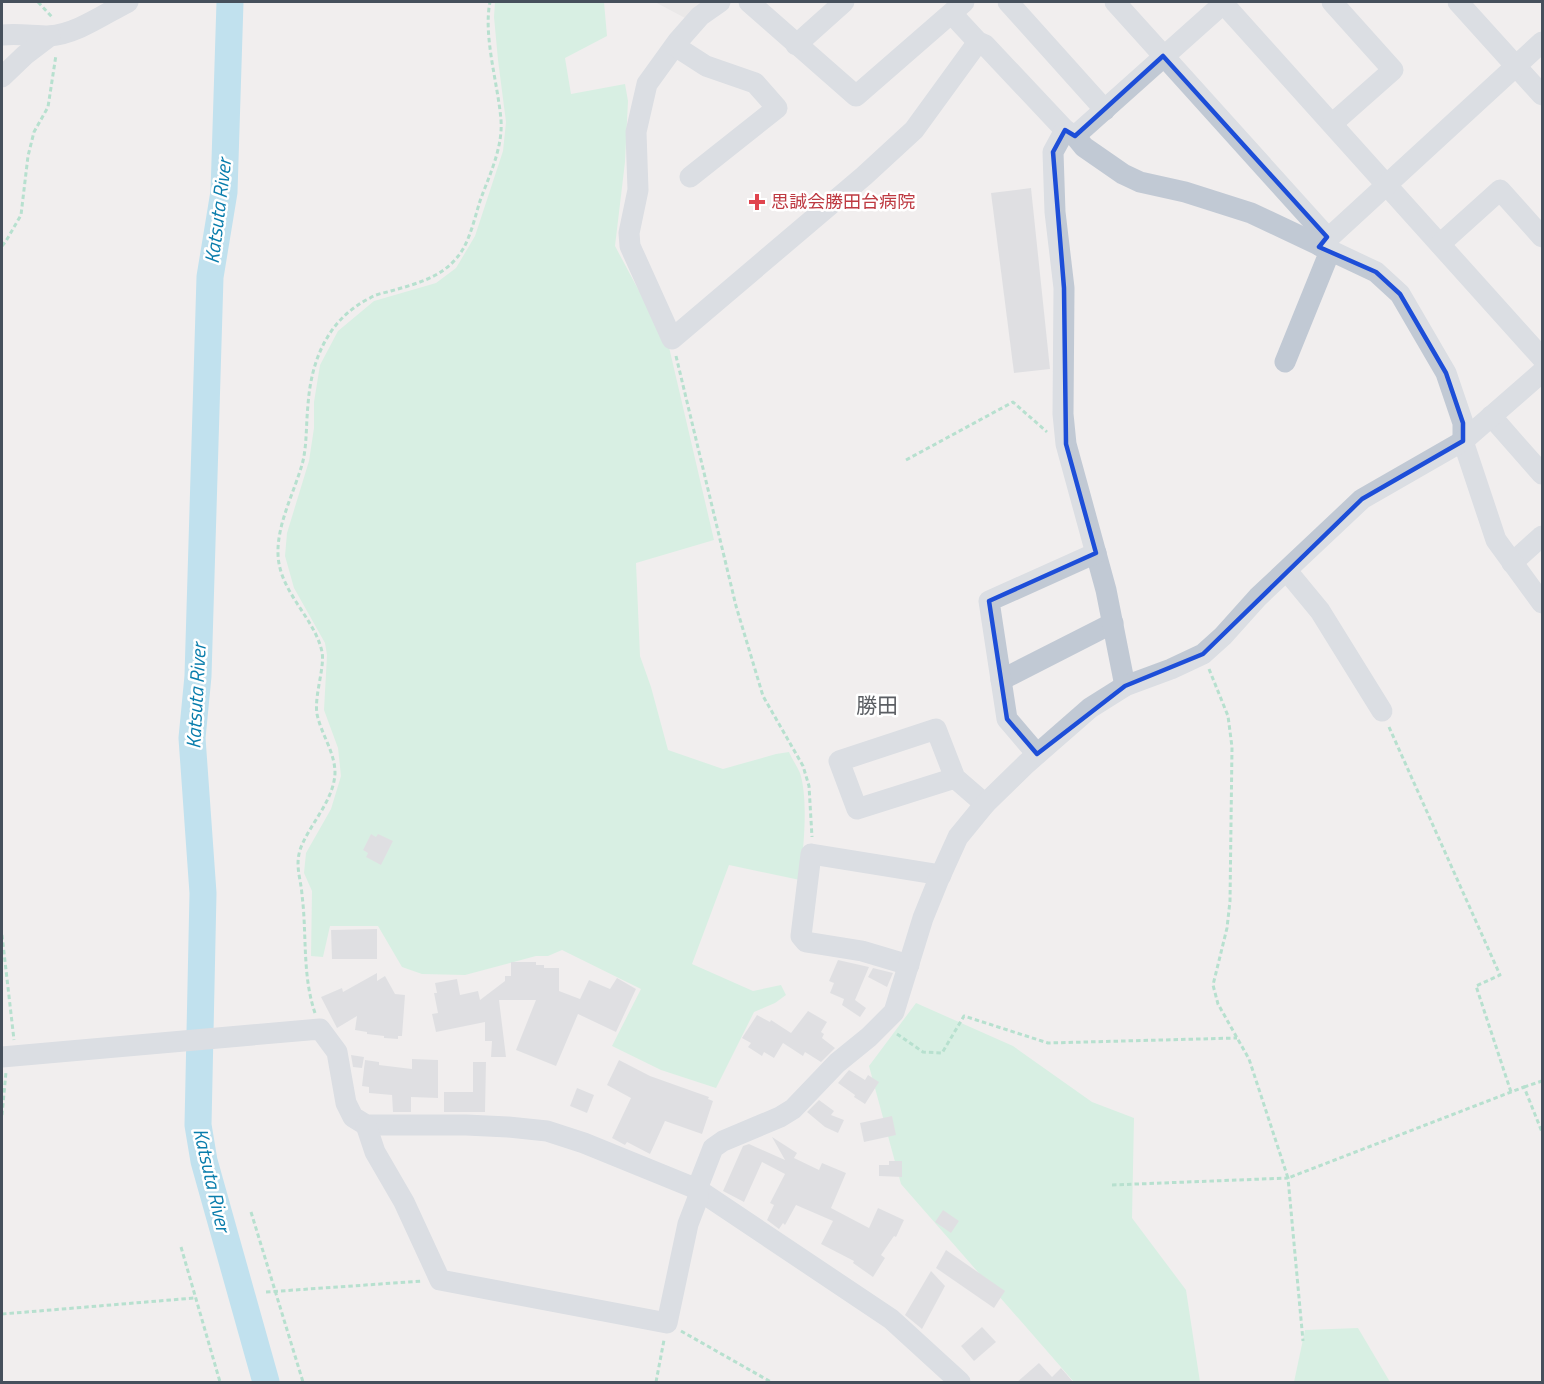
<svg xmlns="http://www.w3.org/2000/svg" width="1544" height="1384" viewBox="0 0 1544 1384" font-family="'Titillium Web','Noto Sans JP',sans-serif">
	<rect width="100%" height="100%" fill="#f1eeee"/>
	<polygon fill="#e2dfe0" points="655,2 706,2 687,19"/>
	<g fill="#bbf0d4">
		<path d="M 495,2 L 604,2 L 607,36 L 565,58 L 571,94 L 625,84 L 628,101 L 625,162 L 615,246 L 669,347 L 714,540 L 636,563 L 640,656 L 651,687 L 668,750 L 723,769 L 776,754 L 789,752 C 792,759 797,766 800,773 C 809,801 803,851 800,880 L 729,865 L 692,964 L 753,991 L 781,985 L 786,995 L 775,1003 L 754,1012 L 716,1088 L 661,1070 L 612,1046 L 641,989 L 562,950 L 548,956 L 536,956 L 465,975 L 422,974 L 402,967 L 378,926 L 330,926 L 323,957 L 311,956 L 312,891 L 304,873 L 306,853 L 331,809 L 341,776 L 338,748 L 324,710 L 327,655 L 325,643 L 294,588 L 285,556 L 287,533 L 309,461 L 314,428 L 314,402 L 320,365 L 338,331 L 374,301 L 436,283 L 456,268 L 475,236 L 503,151 L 506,122 L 498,60 L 494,17 Z"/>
		<polygon points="916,1003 1013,1046 1092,1102 1134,1118 1132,1218 1186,1290 1200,1382 1074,1382 901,1184 869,1066"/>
		<polygon points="1358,1328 1390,1382 1294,1382 1305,1330"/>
	</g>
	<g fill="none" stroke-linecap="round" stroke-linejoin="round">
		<polyline stroke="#87d1ee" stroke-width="27" points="230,2 224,192 210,277 198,676 192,738 203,893 198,1125 204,1161 266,1382"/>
	</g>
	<g fill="#cbcdd3">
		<polygon points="1031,188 1050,369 1014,373 991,193"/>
		<polygon points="371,834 376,837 378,834 393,841 381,865 366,857 368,853 363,850"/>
		<polygon points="377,929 377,959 332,959 331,930"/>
		<polygon points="838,960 869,967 855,1000 866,1008 860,1017 842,1005 844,999 830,993 834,983 829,981"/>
		<polygon points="511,962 536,962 536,965 544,965 544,968 559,968 559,991 580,999 589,980 610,989 617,978 636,989 616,1032 578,1014 556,1066 516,1050 536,1000 499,1000 506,1057 491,1057 492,1041 485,1041 485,1022 436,1032 432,1014 438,1013 434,993 437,993 435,983 457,979 460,995 478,991 480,1000 505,981 505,976 511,976"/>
		<polygon points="873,968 893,973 887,987 868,977"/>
		<polygon points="377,973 377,981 385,976 395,994 405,995 402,1036 398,1036 398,1039 384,1038 384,1036 367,1034 367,1032 355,1030 357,1016 337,1028 321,997 342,988 343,992"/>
		<polygon points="808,1011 827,1022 821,1032 824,1034 822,1038 835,1048 821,1062 805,1052 803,1056 783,1043 774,1058 764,1052 762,1056 748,1047 751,1043 742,1038 757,1015 770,1022 771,1020 791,1033"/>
		<polygon points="351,1055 364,1057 362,1068 353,1067"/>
		<polygon points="412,1059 438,1060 438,1098 411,1097 411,1112 393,1112 392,1095 369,1093 369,1087 362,1086 365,1060 379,1062 379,1065 412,1069"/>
		<polygon points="619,1060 650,1076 709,1097 708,1099 713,1101 702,1134 665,1121 650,1154 627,1142 625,1145 612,1138 631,1098 607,1085"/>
		<polygon points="473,1062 486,1062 485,1112 444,1112 444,1092 473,1092"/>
		<polygon points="849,1070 865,1080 868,1075 879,1082 865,1104 854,1097 855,1095 838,1083"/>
		<polygon points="577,1088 594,1095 587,1113 570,1106"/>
		<polygon points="819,1100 834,1111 831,1115 844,1120 838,1133 825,1127 807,1112"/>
		<polygon points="892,1116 896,1135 864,1142 860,1123"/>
		<polygon points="772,1137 797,1153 794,1158 819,1170 822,1163 846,1173 831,1208 869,1228 878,1208 904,1220 896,1237 894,1236 881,1255 885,1258 873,1277 853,1263 854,1261 821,1244 833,1221 796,1205 785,1225 783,1223 779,1229 767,1220 774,1205 770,1203 785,1174 762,1162 744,1202 723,1191 743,1146 749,1144 785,1160"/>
		<polygon points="889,1161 902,1161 902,1177 879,1176 879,1165 889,1165"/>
		<polygon points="943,1210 959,1221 951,1233 935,1222"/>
		<polygon points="946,1250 1005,1291 994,1308 936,1268"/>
		<polygon points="931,1271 945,1286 922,1329 905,1315"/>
		<polygon points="982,1327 996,1342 974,1361 961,1346"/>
		<polygon points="1039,1363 1052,1377 1061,1368 1074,1383 1016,1383"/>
	</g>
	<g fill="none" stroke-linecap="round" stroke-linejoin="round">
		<g stroke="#72cfa8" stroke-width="3" stroke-dasharray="4.5 3" stroke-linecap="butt">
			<polyline points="38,2 52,17"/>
			<polyline points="2,246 6,241 21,215 28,156 34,132 48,107 56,55"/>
			<polyline points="676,356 736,606 763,696 803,766 809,786 812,837"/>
			<polyline points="906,460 1013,402 1047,432"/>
			<polyline points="1209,669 1228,716 1232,747 1230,901 1227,928 1213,985 1218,1004 1249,1059 1288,1178 1524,1087 1542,1132"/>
			<polyline points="1389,727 1500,975 1476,986 1511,1092"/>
			<polyline points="2,935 14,1040"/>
			<path d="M 315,1013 C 302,975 307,934 302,895 C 301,879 295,867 300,850 C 308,826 334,801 335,773 C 335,752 321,734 317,714 C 314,696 325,667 322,652 C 315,618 279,592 278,554 C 277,523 295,491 303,461 C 307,443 306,424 308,405 C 311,360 328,319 370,298 C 376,294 384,293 391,291 C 419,283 447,276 463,249 C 471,235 475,217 480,201 C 489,176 503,148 501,120 C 498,84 483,36 490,2"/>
			<polyline points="897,1034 923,1052 942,1053 964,1016 1048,1043 1237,1038"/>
			<polyline points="1524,1087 1542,1081"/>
			<polyline points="2,1115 6,1072"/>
			<polyline points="1112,1185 1288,1178 1303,1341"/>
			<polyline points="251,1212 303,1382"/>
			<polyline points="181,1247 220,1382"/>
			<polyline points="266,1292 423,1281"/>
			<polyline points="2,1314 194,1298"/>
			<polyline points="681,1331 771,1382"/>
			<polyline points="656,1382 664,1340"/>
		</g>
		<g stroke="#c1c9d4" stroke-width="21">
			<polyline points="720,2 700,16 678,41 647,84 636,132 638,190 629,233 630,246 672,339 864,176 914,130 978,42"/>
			<polyline points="749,2 856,96 964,2"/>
			<polyline points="1008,2 1105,110"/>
			<polyline points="1115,2 1327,237"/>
			<polyline points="1222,2 1542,358"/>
			<polyline points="1332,2 1393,70 1333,123"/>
			<polyline points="1458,2 1542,95"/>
			<polyline points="952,14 978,42 985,45 1065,130"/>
			<path d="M 2,35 C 18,33 33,36 49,36 C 77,34 104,14 128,2"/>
			<polyline points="796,45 844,2"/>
			<polyline points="675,46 706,66 755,83 777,108 690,177"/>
			<polyline points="2,77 25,55 50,36"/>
			<polyline points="1075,136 1225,2"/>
			<polyline points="1440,244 1500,190 1542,237"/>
			<polyline points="1320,246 1542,42"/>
			<polyline points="1285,362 1330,251"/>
			<polyline points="1491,416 1542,474"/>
			<polyline points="1512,563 1542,536"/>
			<polyline points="1287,571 1320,611 1382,711"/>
			<polyline points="1001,680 1113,623"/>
			<polyline points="1125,686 1106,590 1066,444 1063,414 1064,288 1055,212 1053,152 1065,130 1075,136 1084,147 1123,174 1140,182 1185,192 1251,213 1376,272 1400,294 1446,373 1463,423 1463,441 1496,540 1542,603"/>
			<polyline points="1037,754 1007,719 989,601 1096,553"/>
			<polyline points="955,778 857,809 839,761 936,729 955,778 985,804"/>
			<polyline points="909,965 862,951 806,942 801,936 811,854 941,875"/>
			<polyline points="2,1057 320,1029 337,1052 346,1103 353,1117 366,1125 466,1125 508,1127 547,1131 584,1143 697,1189 891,1319 960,1382"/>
			<polyline points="366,1125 375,1152 404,1202 440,1280 667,1323 688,1224 698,1198 697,1189 713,1148 723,1141 780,1117 793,1109 837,1063 869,1037 894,1012 923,918 938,881 958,837 985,804 1026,764 1090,708 1125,686 1171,669 1203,654 1223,636 1258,597 1362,499 1463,441 1542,372"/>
		</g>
	</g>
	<path d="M0 0H1544V1384H0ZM 1163,56 L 1327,237 L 1319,247 L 1376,272 L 1400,294 L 1446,373 L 1463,423 L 1463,441 L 1362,499 L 1203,654 L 1125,686 L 1037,754 L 1007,719 L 989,601 L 1096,553 L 1066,444 L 1064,288 L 1053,152 L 1065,130 L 1075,136 Z" fill="#f1eeee" fill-opacity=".55" fill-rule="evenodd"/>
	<path fill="none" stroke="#1d4ed8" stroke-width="4.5" stroke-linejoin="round" d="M 1163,56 L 1327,237 L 1319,247 L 1376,272 L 1400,294 L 1446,373 L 1463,423 L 1463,441 L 1362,499 L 1203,654 L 1125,686 L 1037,754 L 1007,719 L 989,601 L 1096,553 L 1066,444 L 1064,288 L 1053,152 L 1065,130 L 1075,136 Z"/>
	<path fill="#e0444e" stroke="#fff" stroke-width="2" d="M754 193h6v6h6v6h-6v6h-6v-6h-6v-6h6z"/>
	<g text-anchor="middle" stroke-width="5" stroke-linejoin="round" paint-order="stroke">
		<g font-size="18" fill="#be3a42" stroke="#fff" text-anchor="start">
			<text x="771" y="208">思誠会勝田台病院</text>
		</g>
		<g font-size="20" font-style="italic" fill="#097dac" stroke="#fff">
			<text transform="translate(218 211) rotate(-83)" y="7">Katsuta River</text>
			<text transform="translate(196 696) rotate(-87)" y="7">Katsuta River</text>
			<text transform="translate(212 1180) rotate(77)" y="7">Katsuta River</text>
		</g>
		<g font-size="21" fill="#5b5e63" stroke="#fff">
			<text x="877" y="713">勝田</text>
		</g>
	</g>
	<rect width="1544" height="1384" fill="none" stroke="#46505c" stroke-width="6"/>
</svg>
